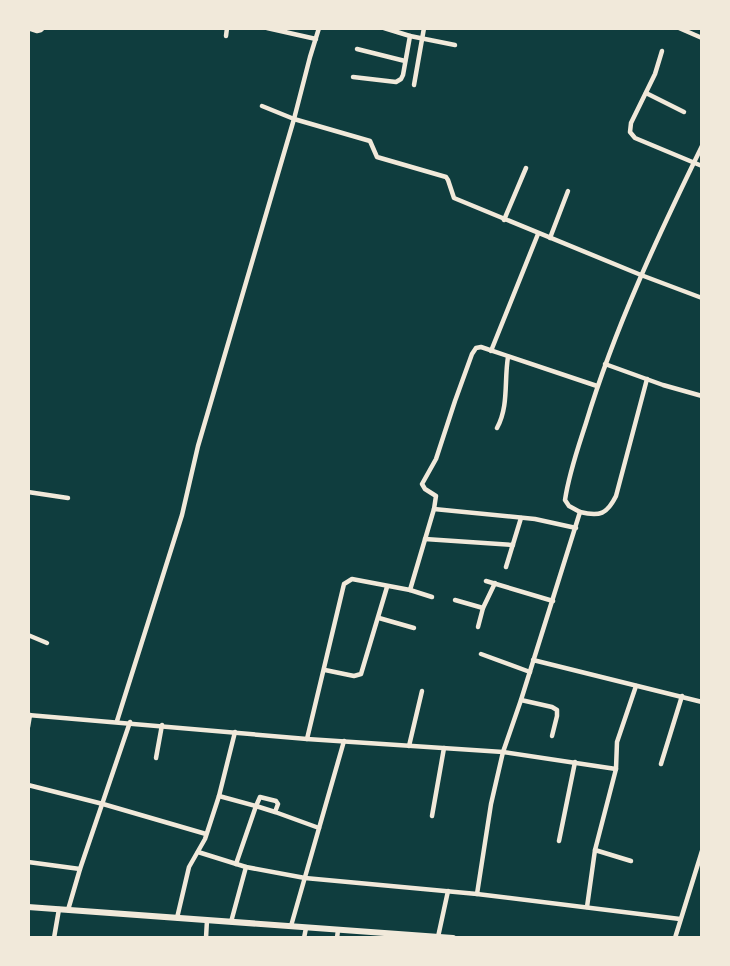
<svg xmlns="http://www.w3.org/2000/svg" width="730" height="966" viewBox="0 0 730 966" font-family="Montserrat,sans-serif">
	<rect width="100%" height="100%" fill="#0f3d3e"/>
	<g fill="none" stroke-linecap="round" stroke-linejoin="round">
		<g stroke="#f1e9da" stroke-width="4.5">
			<polyline points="28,28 37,31 41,30 43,28"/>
			<polyline points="267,28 316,39"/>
			<polyline points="679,28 702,38"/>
			<polyline points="226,36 227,28"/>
			<polyline points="410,36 455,45"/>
			<polyline points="357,49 405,61"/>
			<polyline points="662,51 655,74 631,123 630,132 635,138 702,166"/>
			<polyline points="353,77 396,82 401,79 403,75 410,36 384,28"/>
			<polyline points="414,85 424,28"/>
			<polyline points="646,93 684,112"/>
			<polyline points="262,106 294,119 370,141 377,157 446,177 448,180 454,198 641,275 702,298"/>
			<polyline points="504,220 526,168"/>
			<polyline points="550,238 568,191"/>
			<polyline points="491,351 538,234"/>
			<polyline points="605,364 663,385 702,396"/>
			<path d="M 497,428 C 509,406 504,381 508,357"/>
			<polyline points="28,492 68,498"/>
			<polyline points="434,509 436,496 425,489 422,484 436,459 455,401 472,354 476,348 481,347 597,386"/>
			<path d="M 580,512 C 600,517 607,514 616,496 L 647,379"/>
			<polyline points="425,539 513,545"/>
			<polyline points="506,567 521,518"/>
			<polyline points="486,581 553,601"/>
			<polyline points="410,590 432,597"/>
			<polyline points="455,600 483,608"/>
			<polyline points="379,618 414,628"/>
			<polyline points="478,627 483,608 495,583"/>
			<polyline points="28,635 47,643"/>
			<polyline points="481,654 530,672"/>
			<polyline points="533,660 702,702"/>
			<polyline points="325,670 354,676 361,674 387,587"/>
			<polyline points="521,700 552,707 557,710 557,716 552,736"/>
			<polyline points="28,715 307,739 503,752 616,769"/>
			<polyline points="117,721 182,515 198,446 294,119 310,57 319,28"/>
			<polyline points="28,727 30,715"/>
			<polyline points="307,739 344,584 352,579 410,590 434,509 535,519 576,528"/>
			<polyline points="409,746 422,691"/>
			<polyline points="156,758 162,725"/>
			<polyline points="661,764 682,696"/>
			<polyline points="28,785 103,804 206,834"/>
			<polyline points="219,796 256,806 260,797 276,801 278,804 275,812 319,828"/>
			<polyline points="432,816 444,748"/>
			<polyline points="559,841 575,762"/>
			<polyline points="595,850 631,861"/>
			<polyline points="198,852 246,867 305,878 477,894 680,919"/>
			<polyline points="28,862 80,869"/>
			<polyline points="236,864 256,806 275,812"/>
			<path d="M 477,894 L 491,804 L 503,752 L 521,700 L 580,512 L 569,506 L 565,500 C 569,473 578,448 586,423 C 615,327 658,236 702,146"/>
			<polyline points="587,907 595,850 616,769 617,742 636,686"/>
			<polyline points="68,910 80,869 130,722"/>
			<polyline points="177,918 189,867 205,839 219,796 235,732"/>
			<polyline points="231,922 246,867"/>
			<polyline points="291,926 344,741"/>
			<polyline points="438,937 448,891"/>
			<polyline points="54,938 59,909"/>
			<polyline points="206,938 207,920"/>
			<polyline points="304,938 306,928"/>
			<polyline points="337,938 338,930"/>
			<polyline points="675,938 702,851"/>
		</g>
		<polyline stroke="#f1e9da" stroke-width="6" points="28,907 453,938"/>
	</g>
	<rect width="730" height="966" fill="none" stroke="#f1e9da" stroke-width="60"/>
</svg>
